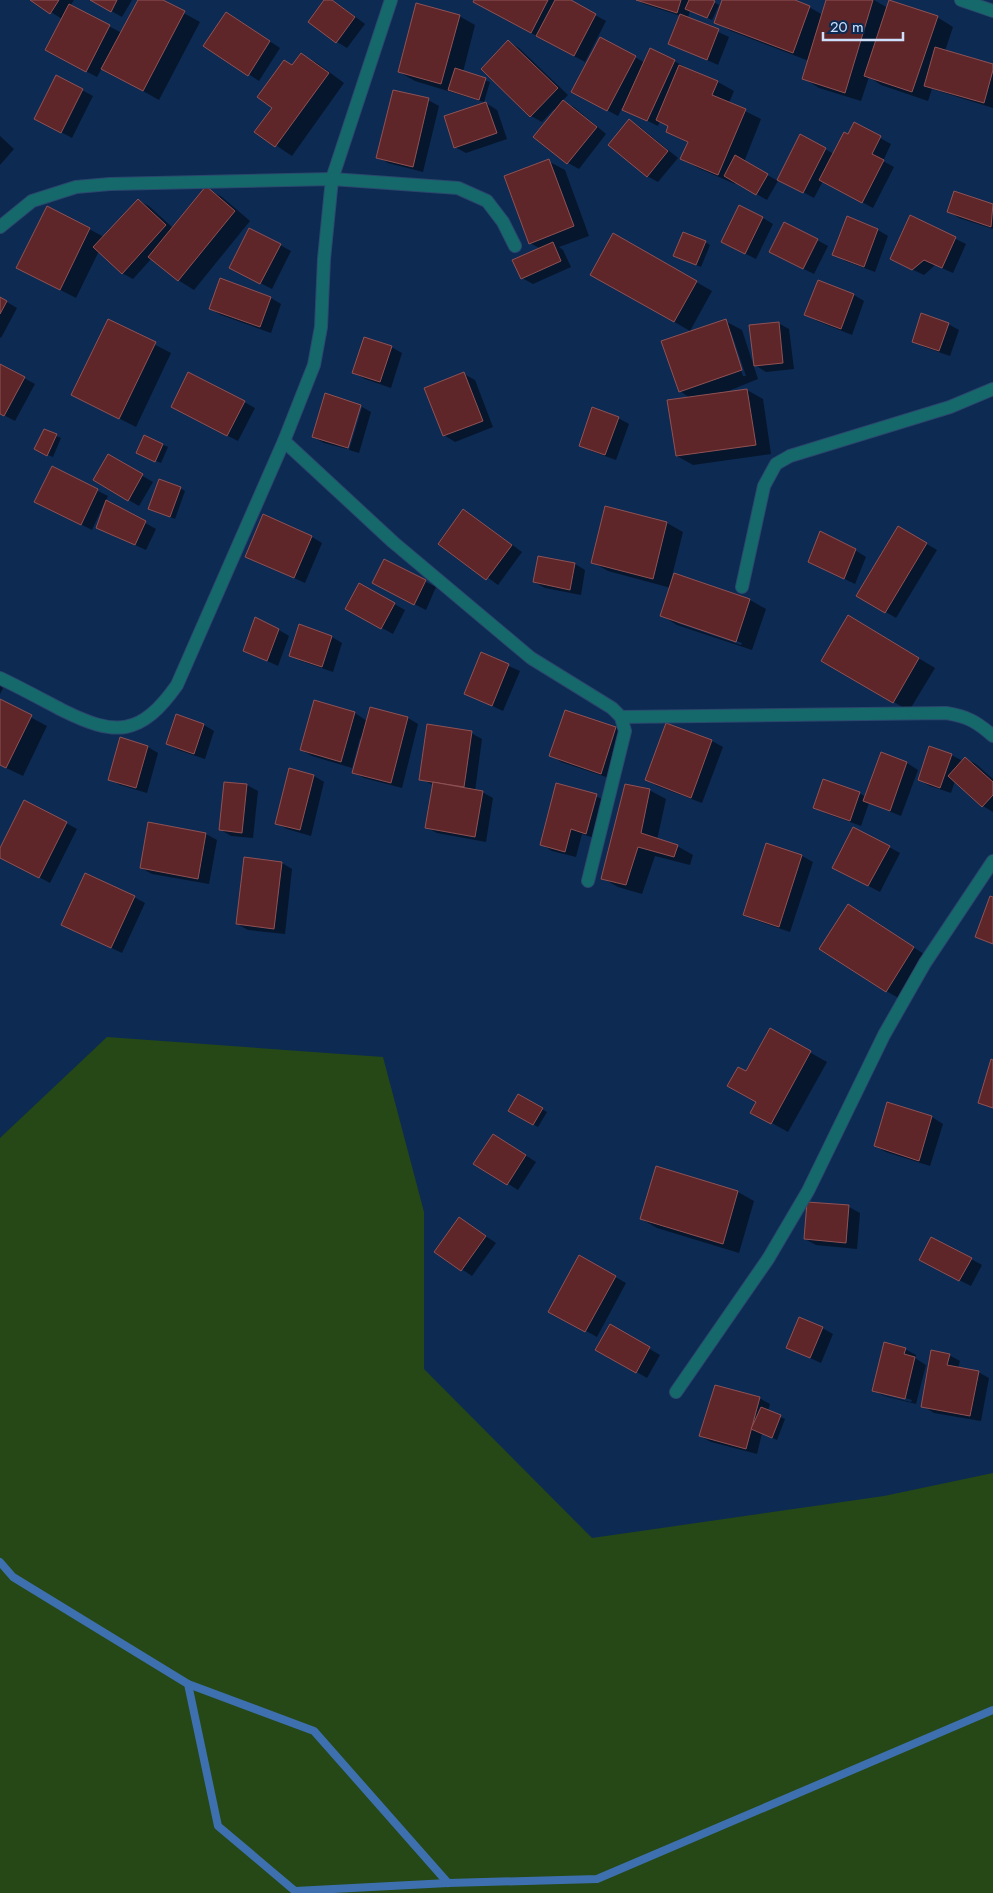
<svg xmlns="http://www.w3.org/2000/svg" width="993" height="1893" viewBox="0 0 993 1893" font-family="Jost,sans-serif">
	<rect width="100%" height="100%" fill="#0d2a53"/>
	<polygon fill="#254816" points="107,1037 383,1057 424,1212 424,1369 592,1538 884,1496 993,1473 993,1893 0,1893 0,1138"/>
	<g fill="#0007" fill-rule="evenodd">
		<polygon points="32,0 74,0 70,6 122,33 139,0 160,0 200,22 159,100 102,68 97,77 57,56 62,19"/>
		<polygon points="92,0 132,0 122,17"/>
		<polygon points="326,0 332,0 338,4 365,24 347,48 337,42"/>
		<polygon points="475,0 568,0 606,21 585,62 485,8"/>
		<polygon points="637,0 710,0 719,5 712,20 690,10 688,18 729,37 718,65 670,43 681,16 644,4"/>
		<polygon points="723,0 791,0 809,7 823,15 828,0 874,0 888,8 937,17 953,27 945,51 993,65 993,108 932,89 928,101 881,85 869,77 861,101 819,88 803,78 809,61 731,31 715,22"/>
		<polygon points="459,16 475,25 463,72 490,82 484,102 415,81 399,72"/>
		<polygon points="237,20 280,48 259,81 205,46"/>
		<polygon points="509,42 519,48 568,95 562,101 574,107 606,134 579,169 568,163 535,136 555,111 554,109 542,122 531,116 483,69"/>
		<polygon points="301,54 317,63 344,83 292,156 256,132 273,107 293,66"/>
		<polygon points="635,57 645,63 674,61 685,67 685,68 718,82 734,91 729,103 761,119 744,162 778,181 801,136 834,154 849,136 855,124 891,144 883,161 894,167 873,208 823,181 814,198 779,179 767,200 735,182 735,184 698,168 682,159 688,143 667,132 669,126 660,121 658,126 622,108 618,116 583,97"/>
		<polygon points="56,76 93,96 72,138 46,124"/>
		<polygon points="428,100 439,106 423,172 388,163 378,157"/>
		<polygon points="486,103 497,110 507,139 466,153 455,147"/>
		<polygon points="629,120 640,127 678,158 658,182 647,176"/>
		<polygon points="0,136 14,149 0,165"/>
		<polygon points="548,161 565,170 589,236 559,247 563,250 571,267 533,284 522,278 541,249 530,243"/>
		<polygon points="206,188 222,197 250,221 194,290 178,280 152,258 133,279 122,273 99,251 76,298 18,268 48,207 104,237 138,200 149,206 173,228"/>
		<polygon points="955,192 993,205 993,229 959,218 949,212"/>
		<polygon points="911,217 966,244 953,273 935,265 924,275 903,265"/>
		<polygon points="763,218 773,224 756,259 734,248"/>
		<polygon points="878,230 888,236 875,272 845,261 834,254"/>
		<polygon points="614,235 712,291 690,331 592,274"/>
		<polygon points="817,240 828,246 814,274 781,258"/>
		<polygon points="705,242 710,245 701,267 679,258"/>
		<polygon points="280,245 291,251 272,289 241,273"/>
		<polygon points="818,282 854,295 864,301 852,335 817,321 806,315"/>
		<polygon points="0,298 17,308 1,338 0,337"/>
		<polygon points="271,298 281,304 271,333 221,315 210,309"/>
		<polygon points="109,321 171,353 136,427 73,395"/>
		<path d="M 725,321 L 742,330 L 758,379 L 721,394 L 747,390 L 763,399 L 771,454 L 693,465 L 677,456 L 690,398 L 680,391 ZM 728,332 L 731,332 L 746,376 L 743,376 Z"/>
		<polygon points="778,323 789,329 794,369 766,372 755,365"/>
		<polygon points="948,324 959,330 950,356 924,347 913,341"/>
		<polygon points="391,347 402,353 391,388 365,379 354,373"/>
		<polygon points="0,365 35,384 15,421 0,413"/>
		<polygon points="464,374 475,380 493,427 455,442 444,435"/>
		<polygon points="325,395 361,406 359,406 347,449 324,443 313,437"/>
		<polygon points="244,402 255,408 238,441 183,413"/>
		<polygon points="362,407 371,412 359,453 349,450"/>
		<polygon points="618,418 629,424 616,460 591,451 580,445"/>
		<polygon points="56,436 61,438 53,457 41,452"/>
		<polygon points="144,436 168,447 161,463 142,455"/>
		<polygon points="108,456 153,482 139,506 94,480"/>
		<polygon points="52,468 108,496 106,501 156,529 146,550 98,528 106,505 104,504 92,530 47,507"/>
		<polygon points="180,488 185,491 175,519 150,509"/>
		<path d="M 606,507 L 667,523 L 683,532 L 670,584 L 672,585 L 675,575 L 750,600 L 766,609 L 752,650 L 677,625 L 661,615 L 671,588 L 608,571 L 592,562 ZM 677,620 L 742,643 L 741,645 L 677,623 Z"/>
		<polygon points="464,510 522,552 498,585 440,543"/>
		<polygon points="898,527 937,550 896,618 857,595"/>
		<polygon points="312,537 322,543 305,583 246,556"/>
		<polygon points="855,550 866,557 855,584 820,567"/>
		<polygon points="384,561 436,587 426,610 385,589"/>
		<polygon points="575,564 585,570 581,595 545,588 534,582"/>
		<polygon points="360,585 405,610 393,634 358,615"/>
		<polygon points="848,616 935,668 909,711 823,660"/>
		<polygon points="279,630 289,636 278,666 244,650"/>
		<polygon points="332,637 342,643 333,672 301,661 290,655"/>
		<polygon points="482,654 520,671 503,711 465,693"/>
		<polygon points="0,686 3,688 0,694"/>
		<polygon points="0,701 47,726 23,776 0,765"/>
		<polygon points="566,711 616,728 627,734 612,779 561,762 551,755"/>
		<polygon points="355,713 367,721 408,718 418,724 402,788 364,778 353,772 362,739 360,738 352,768 312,756 301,750"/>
		<polygon points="667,724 712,741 723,747 702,803 657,786 646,780"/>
		<polygon points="204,725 214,731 205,759 178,750 167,744"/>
		<polygon points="471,733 482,739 475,791 482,792 493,798 486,842 437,833 426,827 433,785 421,779"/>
		<polygon points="121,739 148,747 158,753 147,793 120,785 109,779"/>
		<polygon points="881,754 907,763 918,770 901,816 869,803 861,826 825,813 815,807 859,793 866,797"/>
		<polygon points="951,755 963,761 965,758 976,764 993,779 993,812 983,806 955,781 951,793 930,786 919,780"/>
		<polygon points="290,770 314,776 324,782 311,836 287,829 276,823"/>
		<polygon points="225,783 247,785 258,791 253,838 231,836 221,830"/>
		<polygon points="649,790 666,799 657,840 677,846 693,855 690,865 655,856 642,894 618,887 602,878"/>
		<polygon points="596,796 607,802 597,839 582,834 576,857 552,851 542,845"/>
		<polygon points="66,823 77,829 50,883 0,856 0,851"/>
		<polygon points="149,824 206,834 217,840 209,884 152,874 141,868"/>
		<polygon points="767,845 802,856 813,862 790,932 755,920 744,914"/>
		<polygon points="889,847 900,853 880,892 844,873"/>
		<polygon points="282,863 292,869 285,934 248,930 237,924"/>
		<polygon points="134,897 145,903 122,953 74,930"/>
		<polygon points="864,915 930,958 902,1000 886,991"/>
		<polygon points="770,1030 827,1062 788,1132 752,1112 757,1102"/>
		<polygon points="519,1095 547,1112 538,1127 510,1110"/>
		<polygon points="888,1104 932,1117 943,1124 930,1166 886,1152 875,1146"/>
		<polygon points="504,1141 536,1162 518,1190 475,1163"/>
		<polygon points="657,1167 738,1192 754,1201 739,1253 657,1228 641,1219"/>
		<polygon points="808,1203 849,1207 860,1213 857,1249 816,1245 805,1239"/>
		<polygon points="459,1218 496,1243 472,1276 436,1252"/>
		<polygon points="580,1257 626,1283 597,1337 550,1311"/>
		<polygon points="971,1259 982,1265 971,1286 931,1266"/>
		<polygon points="610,1326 660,1355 647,1378 597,1349"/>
		<polygon points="822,1328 833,1334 821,1363 788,1348"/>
		<path d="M 905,1349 L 916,1355 L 915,1358 L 926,1365 L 916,1404 L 884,1396 L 873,1390 ZM 883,1392 L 912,1400 L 911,1402 L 883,1395 Z"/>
		<polygon points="949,1355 960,1361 958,1368 978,1372 989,1378 981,1421 934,1413 923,1406"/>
		<polygon points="759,1398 770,1404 768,1411 785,1419 777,1440 762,1433 757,1454 711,1442 700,1436"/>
	</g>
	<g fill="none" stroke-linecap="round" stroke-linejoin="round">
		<g stroke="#3e70b0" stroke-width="8">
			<polyline points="0,1562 13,1577 188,1684 218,1826 295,1891 448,1883 597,1879 993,1710"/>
			<polyline points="188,1684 314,1731 448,1883"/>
		</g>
	</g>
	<g fill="#5f262a" stroke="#8f5254">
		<polygon points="30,0 59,0 50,14"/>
		<polygon points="90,0 117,0 111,12"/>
		<polygon points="138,0 163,0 185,11 143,91 101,69"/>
		<polygon points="324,0 332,0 355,17 336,43 308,22"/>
		<polygon points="474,0 548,0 531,33 473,2"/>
		<polygon points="555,0 571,0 596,14 574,56 536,36"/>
		<polygon points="636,0 681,0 677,13"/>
		<polygon points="689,0 713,0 715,1 707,18 685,9"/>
		<polygon points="722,0 795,0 810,6 793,53 714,23"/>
		<polygon points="826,0 873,0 845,93 802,79"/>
		<polygon points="889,0 938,16 912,92 864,76"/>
		<polygon points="416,3 460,15 441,84 398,72"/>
		<polygon points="69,4 110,25 86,72 45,50"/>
		<polygon points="226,12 270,41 248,76 203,46"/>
		<polygon points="680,14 719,29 707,60 668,44"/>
		<polygon points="600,37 636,56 607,111 571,92"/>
		<polygon points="508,40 558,88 530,117 481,69"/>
		<polygon points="935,47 993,64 993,70 984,103 924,86"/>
		<polygon points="650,48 675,60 647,121 622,110"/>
		<polygon points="301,53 329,73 275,147 254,132 272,108 257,97 284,60 292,65"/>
		<polygon points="679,65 718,81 712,95 746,109 718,175 680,159 688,142 666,132 668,126 656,120"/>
		<polygon points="455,68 486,78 479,100 448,90"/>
		<polygon points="56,75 83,89 61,133 34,119"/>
		<polygon points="393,90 429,98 413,167 376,158"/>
		<polygon points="563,100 597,127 567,164 533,137"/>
		<polygon points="486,102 497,133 454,148 444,116"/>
		<polygon points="629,119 668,151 647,177 608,145"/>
		<polygon points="854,122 881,136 872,154 884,160 862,203 819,180 844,132 848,134"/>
		<polygon points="800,134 826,148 803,193 777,180"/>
		<polygon points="735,155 768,174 756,195 724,176"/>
		<polygon points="549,159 574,226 529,244 504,176"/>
		<polygon points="206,186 235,211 178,281 148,257"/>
		<polygon points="954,191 993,204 991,227 947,212"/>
		<polygon points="138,199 166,225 122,274 93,247"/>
		<polygon points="739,205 763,217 745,254 721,242"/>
		<polygon points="47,206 90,228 60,290 16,268"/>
		<polygon points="910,215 956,237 942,268 924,260 912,270 890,259"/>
		<polygon points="847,216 878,229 864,267 832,255"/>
		<polygon points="784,222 818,239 803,269 769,252"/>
		<polygon points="249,228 281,244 260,284 229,268"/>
		<polygon points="683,232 706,241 696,265 673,256"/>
		<polygon points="613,233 697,281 674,322 590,275"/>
		<polygon points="553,242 561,261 521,279 512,260"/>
		<polygon points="220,278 271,297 260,327 209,309"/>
		<polygon points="818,280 854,294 841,329 804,315"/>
		<polygon points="0,297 7,301 0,314"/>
		<polygon points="921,313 949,323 939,351 912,342"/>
		<polygon points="108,319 156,342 119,419 71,395"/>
		<polygon points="726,319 742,370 679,392 661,341"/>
		<polygon points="779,322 783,363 754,366 749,325"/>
		<polygon points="364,337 392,346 380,382 352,373"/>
		<polygon points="0,364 25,377 4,416 0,414"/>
		<polygon points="188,372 245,401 227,436 171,407"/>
		<polygon points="464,372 483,421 443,436 424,388"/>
		<polygon points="747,389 756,445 676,456 667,400"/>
		<polygon points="325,393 361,405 348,448 312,437"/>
		<polygon points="592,407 619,417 605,455 579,446"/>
		<polygon points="44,429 57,434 47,456 34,449"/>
		<polygon points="144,435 163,444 155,462 136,453"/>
		<polygon points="108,454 143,474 128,501 93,480"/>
		<polygon points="52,466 98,489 81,525 34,502"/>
		<polygon points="159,479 181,487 170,517 148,509"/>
		<polygon points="106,500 146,521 135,545 96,528"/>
		<polygon points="605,506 667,522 653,579 591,563"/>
		<polygon points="463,509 512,545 486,580 438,544"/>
		<polygon points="263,514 312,536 294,578 245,557"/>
		<polygon points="898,526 927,543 885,613 856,596"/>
		<polygon points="820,531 856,549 844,579 808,562"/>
		<polygon points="538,556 575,563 570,590 533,582"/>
		<polygon points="384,559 426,580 414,605 372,583"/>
		<polygon points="674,573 750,599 736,642 660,616"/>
		<polygon points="359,583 395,603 381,629 345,609"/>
		<polygon points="848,615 919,658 893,703 821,661"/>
		<polygon points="255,617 279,629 267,661 243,651"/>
		<polygon points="299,624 332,636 322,667 289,656"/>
		<polygon points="481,652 509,664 492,706 464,694"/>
		<polygon points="0,699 32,715 6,768 0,765"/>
		<polygon points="314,700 355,712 341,762 300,750"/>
		<polygon points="370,707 408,717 391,783 352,773"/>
		<polygon points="565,710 616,727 601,774 549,756"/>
		<polygon points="176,714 204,724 194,754 166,744"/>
		<polygon points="666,723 712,740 691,798 645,780"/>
		<polygon points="427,724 472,731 464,787 419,780"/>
		<polygon points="120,737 148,746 136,788 108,780"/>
		<polygon points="929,746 952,754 940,788 918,780"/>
		<polygon points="881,752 907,762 890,811 863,801"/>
		<polygon points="965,757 993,782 993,795 982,807 948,776"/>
		<polygon points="289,768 314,775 300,830 275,824"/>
		<polygon points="823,779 860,792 850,821 813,808"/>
		<polygon points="224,782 247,784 242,833 219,830"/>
		<polygon points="433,782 483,791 475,837 425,828"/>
		<polygon points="556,783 597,794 586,834 571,829 565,852 540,845"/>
		<polygon points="625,784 650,789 641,833 678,845 674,857 638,847 626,885 601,879"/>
		<polygon points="24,800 67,822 39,878 0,858 0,848"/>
		<polygon points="148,822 206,833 198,879 140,868"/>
		<polygon points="853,827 890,846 868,886 832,868"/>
		<polygon points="766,843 802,855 779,927 743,915"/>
		<polygon points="244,857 282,862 274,929 236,924"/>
		<polygon points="85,873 135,896 111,948 61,925"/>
		<polygon points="990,896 993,897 993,944 975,937"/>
		<polygon points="848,904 914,947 886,992 819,949"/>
		<polygon points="770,1028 811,1051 771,1124 750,1113 756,1102 727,1086 738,1067 746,1071"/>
		<polygon points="991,1059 993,1060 993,1108 978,1103"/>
		<polygon points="518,1094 543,1108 533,1125 508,1111"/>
		<polygon points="887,1102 932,1116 919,1161 874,1146"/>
		<polygon points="493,1134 526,1155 507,1185 473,1164"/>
		<polygon points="656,1166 738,1191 723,1244 640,1219"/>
		<polygon points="807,1202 849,1205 846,1243 804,1239"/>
		<polygon points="459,1217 486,1236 461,1271 434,1252"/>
		<polygon points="931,1237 972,1258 959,1281 919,1260"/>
		<polygon points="579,1255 616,1276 585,1332 548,1312"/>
		<polygon points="799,1317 823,1327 810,1358 786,1348"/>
		<polygon points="610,1324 650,1347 636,1373 595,1350"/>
		<polygon points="884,1342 906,1348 904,1354 915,1357 905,1399 872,1391"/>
		<polygon points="931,1350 950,1354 947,1365 979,1371 970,1416 921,1407"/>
		<polygon points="715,1385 760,1397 746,1449 699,1436"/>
		<polygon points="761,1407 781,1415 772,1438 751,1429"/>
	</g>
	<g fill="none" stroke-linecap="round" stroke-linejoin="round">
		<defs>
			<g id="minor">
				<polyline points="0,227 32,201 76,187 110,184 332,179 458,188 487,201 503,222 515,246"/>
				<polyline points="284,441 393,542 531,658 612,708 621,717 625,731 588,881"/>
				<polyline points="742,587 764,486 776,464 790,456 950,407 993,389"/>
				<path d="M 0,678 C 21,688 41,699 62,710 C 116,737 141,736 177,685 L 284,441 L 314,365 L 321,327 L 324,259 L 332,179 L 391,0"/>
				<path d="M 621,717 L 946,713 C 967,716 977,722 993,736"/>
				<polyline points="676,1392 768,1259 808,1191 884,1035 925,963 993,861"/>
			</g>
			<polyline id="tertiary" points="961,0 993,11"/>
		</defs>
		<use href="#minor" stroke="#2c476e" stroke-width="14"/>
		<use href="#tertiary" stroke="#2c476e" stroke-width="14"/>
		<use href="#minor" stroke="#16696b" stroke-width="12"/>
		<use href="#tertiary" stroke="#16696b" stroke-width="12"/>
	</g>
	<path d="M823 32v8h80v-8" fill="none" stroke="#cee0fb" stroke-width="2.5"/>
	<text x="830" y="32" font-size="15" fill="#cee0fb" stroke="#0d2a53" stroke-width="4" paint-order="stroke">20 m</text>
</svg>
